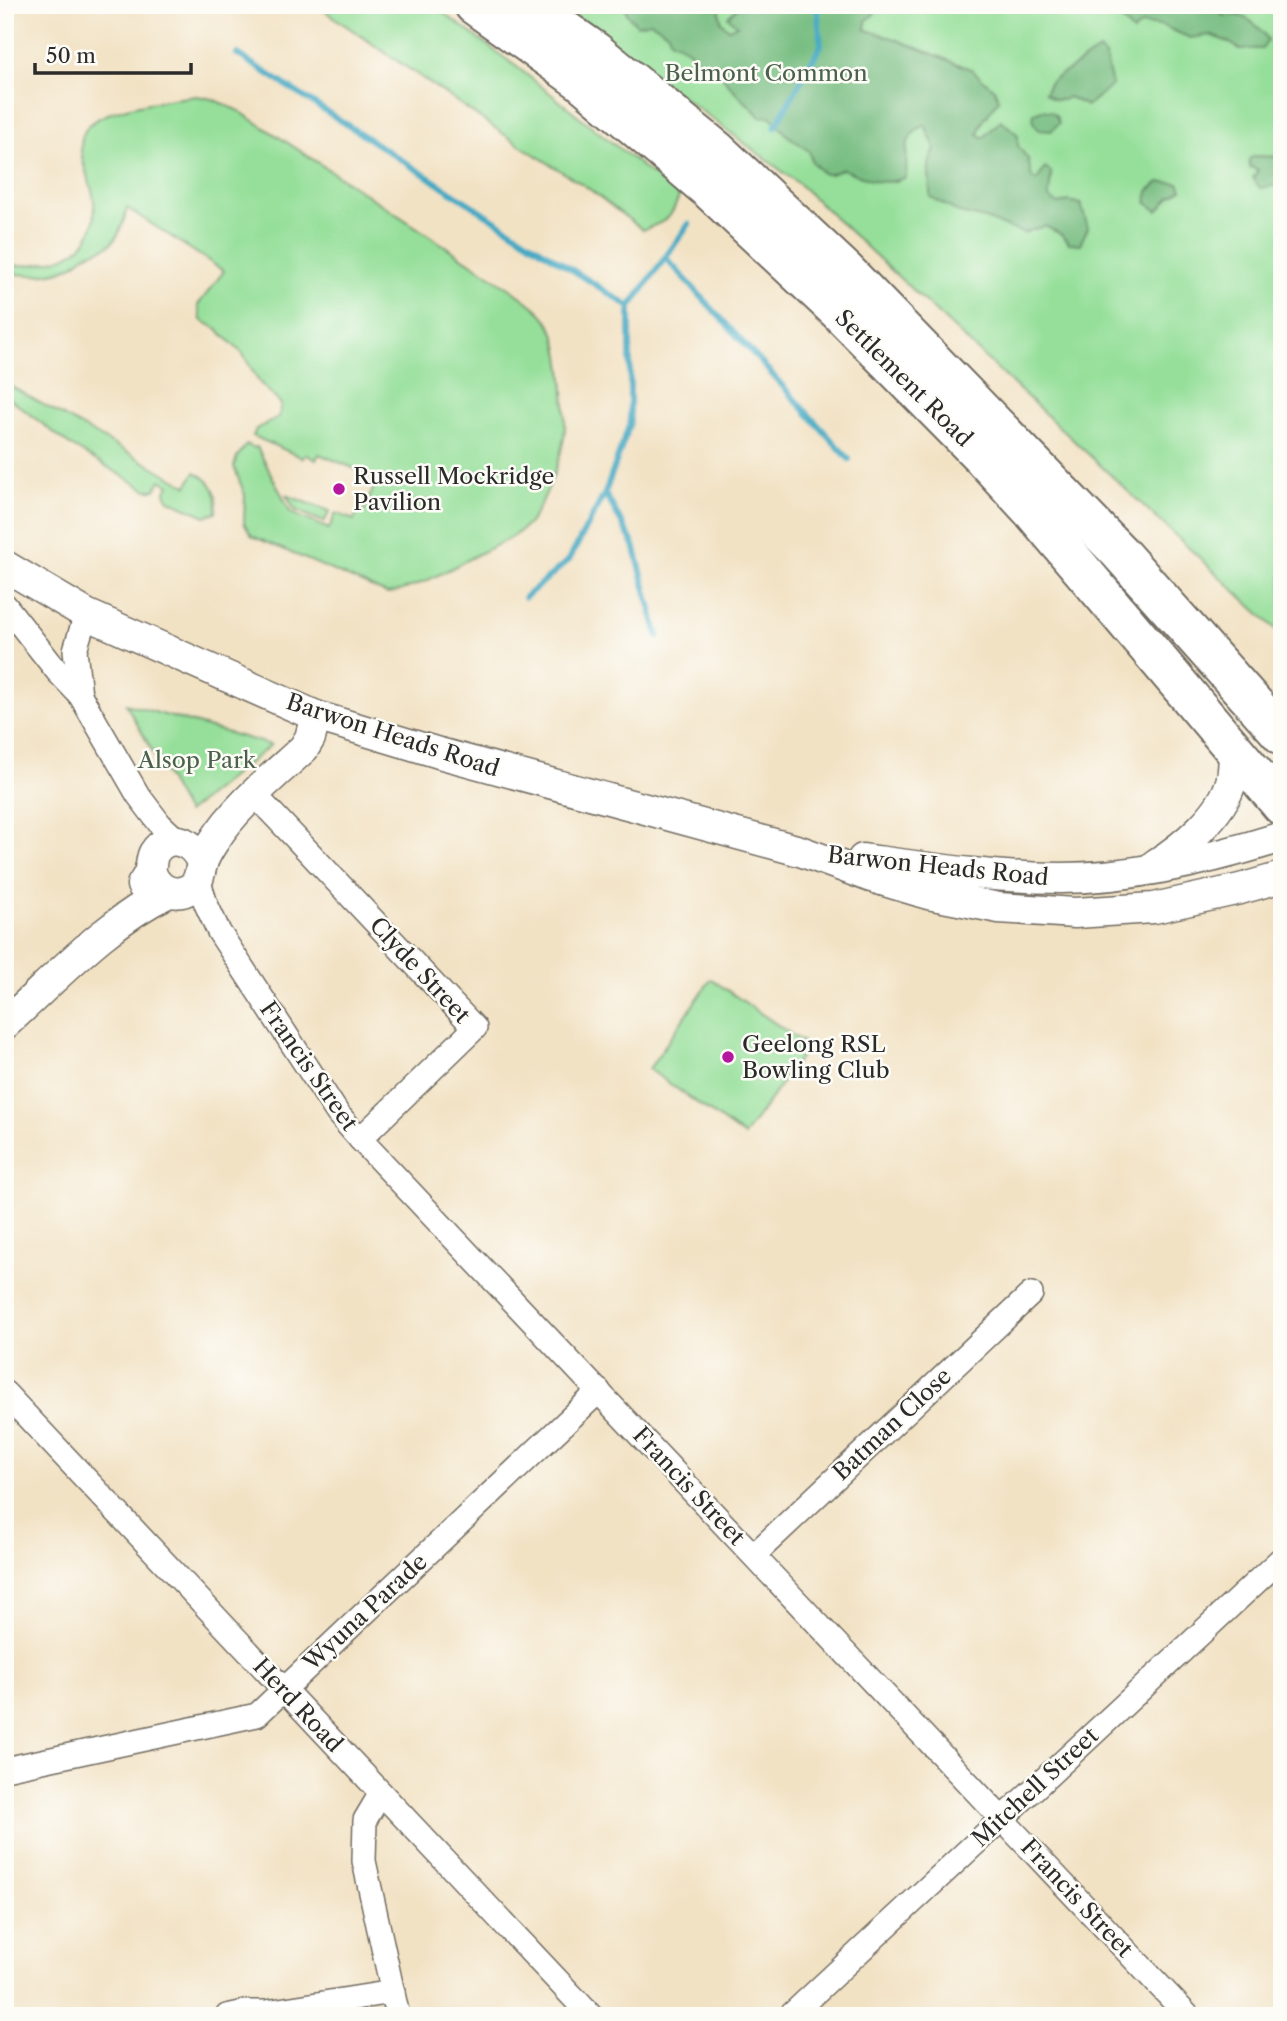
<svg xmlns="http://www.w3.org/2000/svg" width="1287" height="2021" viewBox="0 0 1287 2021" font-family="'Libre Caslon Text',serif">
	<rect width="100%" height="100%" fill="#fdfcf7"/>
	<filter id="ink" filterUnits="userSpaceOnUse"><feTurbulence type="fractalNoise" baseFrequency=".0143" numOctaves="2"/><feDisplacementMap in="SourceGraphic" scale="14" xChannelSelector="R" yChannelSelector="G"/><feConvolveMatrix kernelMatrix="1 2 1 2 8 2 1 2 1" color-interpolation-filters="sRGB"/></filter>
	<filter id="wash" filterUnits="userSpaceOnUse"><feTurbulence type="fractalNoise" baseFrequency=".00686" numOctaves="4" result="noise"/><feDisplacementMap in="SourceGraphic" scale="28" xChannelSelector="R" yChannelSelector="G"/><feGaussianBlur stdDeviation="1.57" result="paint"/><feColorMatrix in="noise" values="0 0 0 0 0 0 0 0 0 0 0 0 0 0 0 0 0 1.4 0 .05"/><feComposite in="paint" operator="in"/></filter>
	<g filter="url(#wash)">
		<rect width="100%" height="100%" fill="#f2e2c4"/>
		<g fill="#95df9a" stroke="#608562" stroke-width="2">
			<path d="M 316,5 L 430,5 L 441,11 L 517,67 L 679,196 C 671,220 667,221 643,230 L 588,188 L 521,146 Z"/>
			<polygon points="560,5 1282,5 1282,635 799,184"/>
			<path d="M 197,96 L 212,99 L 239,111 L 512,290 C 528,302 545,312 553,331 C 563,351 567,415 564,437 C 561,459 542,511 526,526 C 514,538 496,545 480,553 C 450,569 420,587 387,594 L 252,536 L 244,523 L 245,495 L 234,467 L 237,457 L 247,444 L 253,448 L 257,447 L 291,513 L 329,529 L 336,513 L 354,520 L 358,511 L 363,512 L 378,478 L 319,454 L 316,460 L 305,454 L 303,458 L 253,436 L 256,429 L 279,417 L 281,404 L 259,382 L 243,354 L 217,329 L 201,320 L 198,305 L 224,271 L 127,208 C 124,221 120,237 108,246 C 102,250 94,251 88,254 C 81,258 76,264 70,267 C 51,276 25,277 5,272 L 5,266 C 48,266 101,258 94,201 C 92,178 72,152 86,129 C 100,107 172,99 197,96 Z"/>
			<path d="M 5,383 L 187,486 L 195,472 C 213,481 219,493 216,513 L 205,516 L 169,500 L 165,493 L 169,485 L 160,480 L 155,490 L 147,490 L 71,446 L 5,395 Z"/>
			<polygon points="286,495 330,511 324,522 295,510"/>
			<polygon points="126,704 271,745 187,813"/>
			<polygon points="711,979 808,1046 744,1136 649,1069"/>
		</g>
		<g fill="#78be82" stroke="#527456" stroke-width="2">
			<path d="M 617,5 L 719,5 L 721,22 L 729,29 L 737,25 L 728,17 L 740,5 L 878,5 L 875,13 L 866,21 L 866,30 L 890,37 L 971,69 L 994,89 L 999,99 L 982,123 L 978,134 L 983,138 L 1001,120 L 1018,135 L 1018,146 L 1028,159 L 1032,178 L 1037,180 L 1045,168 L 1051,172 C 1052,182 1048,189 1049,198 L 1059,204 L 1069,201 L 1081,204 L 1088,228 L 1080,244 L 1069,243 L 1061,234 L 1045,226 L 1023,233 L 985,219 L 960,213 L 930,197 C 931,174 924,172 935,148 L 925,125 C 900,137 908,155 906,177 C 884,188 863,178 843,169 L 831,174 L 824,174 L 812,162 L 809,151 L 787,135 L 770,116 L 760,117 C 747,101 726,87 718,68 L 710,66 L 698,71 L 693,66 L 695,60 C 691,49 682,45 671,41 L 668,33 L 651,22 L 637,25 L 627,14 L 626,9 Z"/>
			<path d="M 1119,5 L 1215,5 L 1222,15 C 1228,16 1235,14 1240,16 C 1251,19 1263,31 1268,40 L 1262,49 L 1240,49 L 1228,42 L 1210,35 L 1190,38 L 1163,26 L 1142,24 L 1133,32 L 1122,20 Z"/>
			<polygon points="1099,50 1105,56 1112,85 1087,106 1068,97 1063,100 1053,99 1045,93 1050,82"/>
			<path d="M 1042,110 C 1051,111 1056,112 1059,123 L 1051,131 L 1039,130 L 1033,122 L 1034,113 Z"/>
			<polygon points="1255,156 1282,157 1282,185 1260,188 1253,178 1258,170 1250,167 1249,159"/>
			<polygon points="1159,182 1179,183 1182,189 1169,198 1158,211 1147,203 1148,191"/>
		</g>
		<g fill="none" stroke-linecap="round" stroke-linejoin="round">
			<g stroke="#43a9c3" stroke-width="6">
				<polyline points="237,54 630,307 689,224"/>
				<polyline points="775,127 821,45 817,5"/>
				<polyline points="666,258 849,459"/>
				<polyline points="605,493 634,545 658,636"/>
				<polyline points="525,597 569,560 605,493 630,423 630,307"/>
			</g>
		</g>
	</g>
	<g filter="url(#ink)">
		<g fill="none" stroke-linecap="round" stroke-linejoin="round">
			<defs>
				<g id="minor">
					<polyline points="5,605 57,671 80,695 138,795 160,824 178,841"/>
					<polyline points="80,695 75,650 86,614"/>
					<polyline points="255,795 475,1028 360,1139"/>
					<polyline points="198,879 206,904 219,932 338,1114 360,1139 1188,2016"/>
					<polyline points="5,1393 591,2016"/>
					<polyline points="754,1555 1031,1294"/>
					<polyline points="5,1769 257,1715 599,1391"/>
					<polyline points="381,1793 365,1820 364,1861 398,2016"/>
					<polyline points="227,2016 245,2012 266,2012 393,1992"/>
					<polyline points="790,2016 1282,1558"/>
				</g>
				<g id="tertiary">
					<polyline points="5,566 86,614 316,716 439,753 800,851 871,877 928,894 999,908 1075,913 1154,908 1240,889 1282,877"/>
					<path d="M 863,859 C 929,868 995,878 1061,878 C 1135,878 1212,859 1282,837"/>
					<path d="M 1156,864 C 1183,847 1222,815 1231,782 C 1234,772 1233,760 1235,749"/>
					<path d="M 150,869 C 154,887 173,900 191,888 C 200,881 199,874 202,864 C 204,857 210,847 214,841 C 235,807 275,775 304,748 L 310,738 L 316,716"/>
					<path d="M 142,885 C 145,880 149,875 150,870 C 152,864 151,858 154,853 C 168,830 196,842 202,864"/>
					<path d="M 5,1024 C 57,977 106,922 169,892"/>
				</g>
				<g id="trunk">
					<polyline points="474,5 582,82 709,190 839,312 983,458 1032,511 1282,806"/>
					<polyline points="529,5 595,51 718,151 845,270 1119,552 1282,735"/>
				</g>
			</defs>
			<use href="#minor" stroke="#716b61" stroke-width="26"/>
			<use href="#tertiary" stroke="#716b61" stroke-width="33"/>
			<use href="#trunk" stroke="#716b61" stroke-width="42"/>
			<use href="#minor" stroke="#fff" stroke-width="23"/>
			<use href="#tertiary" stroke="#fff" stroke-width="30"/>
			<use href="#trunk" stroke="#fff" stroke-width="38"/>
		</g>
	</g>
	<g fill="#b5179e" stroke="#fdfcf7" stroke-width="2.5">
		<circle cx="339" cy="489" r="7"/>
		<circle cx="728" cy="1057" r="7"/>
	</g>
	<g text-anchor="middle" stroke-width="5" stroke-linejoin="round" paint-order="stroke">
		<g font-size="23" fill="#4b614c" stroke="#fdfcf7">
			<text x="766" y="81">Belmont Common</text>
			<text x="197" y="768">Alsop Park</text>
		</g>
		<g font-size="23" fill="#2b2b2b" stroke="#fdfcf7">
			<text transform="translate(904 378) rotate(45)" y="8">Settlement Road</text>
			<text transform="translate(393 735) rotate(18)" y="8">Barwon Heads Road</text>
			<text transform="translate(938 866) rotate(6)" y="8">Barwon Heads Road</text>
			<text transform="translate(420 970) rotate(47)" y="8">Clyde Street</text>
			<text transform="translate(309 1066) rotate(55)" y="8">Francis Street</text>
			<text transform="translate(892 1424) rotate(-43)" y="8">Batman Close</text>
			<text transform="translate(689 1486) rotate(47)" y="8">Francis Street</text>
			<text transform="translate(365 1612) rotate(-43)" y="8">Wyuna Parade</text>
			<text transform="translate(298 1705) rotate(47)" y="8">Herd Road</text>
			<text transform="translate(1035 1787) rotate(-43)" y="8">Mitchell Street</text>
			<text transform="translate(1077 1898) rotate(47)" y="8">Francis Street</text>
		</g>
		<g font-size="23" fill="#2b2b2b" stroke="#fdfcf7" text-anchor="start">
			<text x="353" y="484">Russell Mockridge<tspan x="353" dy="26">Pavilion</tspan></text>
			<text x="742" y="1052">Geelong RSL<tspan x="742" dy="26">Bowling Club</tspan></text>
		</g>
	</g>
	<rect width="1287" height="2021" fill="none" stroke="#fdfcf7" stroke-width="28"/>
	<path d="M35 63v10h156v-10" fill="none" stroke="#2b2b2b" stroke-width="3.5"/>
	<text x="46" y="63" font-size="21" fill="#2b2b2b" stroke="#fdfcf7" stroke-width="5" paint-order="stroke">50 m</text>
</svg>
